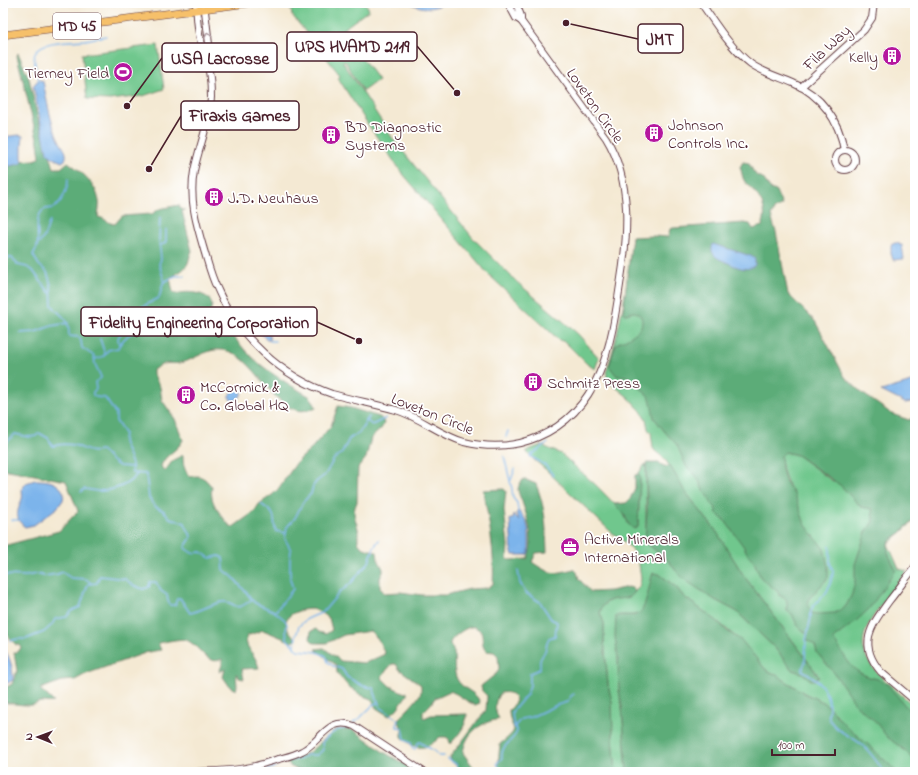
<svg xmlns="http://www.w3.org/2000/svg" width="918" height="775" viewBox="0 0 918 775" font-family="'Indie Flower',sans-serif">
	<rect width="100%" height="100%" fill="#fff"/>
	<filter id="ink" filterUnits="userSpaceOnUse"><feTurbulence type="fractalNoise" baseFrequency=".025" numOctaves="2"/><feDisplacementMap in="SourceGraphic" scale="8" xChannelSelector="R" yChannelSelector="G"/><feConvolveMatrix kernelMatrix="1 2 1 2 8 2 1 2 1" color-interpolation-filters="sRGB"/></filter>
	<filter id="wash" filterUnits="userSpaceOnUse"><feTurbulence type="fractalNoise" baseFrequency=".012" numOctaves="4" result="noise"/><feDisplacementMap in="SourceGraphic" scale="16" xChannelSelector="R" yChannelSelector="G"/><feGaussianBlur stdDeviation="0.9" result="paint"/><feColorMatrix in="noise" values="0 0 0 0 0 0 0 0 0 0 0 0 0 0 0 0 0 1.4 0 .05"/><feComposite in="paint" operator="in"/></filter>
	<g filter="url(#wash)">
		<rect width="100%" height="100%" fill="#f4e9d3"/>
		<g fill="#70c78d" stroke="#5d735c">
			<polygon points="298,3 366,3 369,10 342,30 378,80 363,91 345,61 343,62 393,139 473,238 518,283 578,334 599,358 595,369 587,364 565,342 559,340 488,274 403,174 369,126 338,78 340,75 292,15 290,4"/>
			<polygon points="158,45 164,89 143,96 110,100 87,99 82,54"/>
			<path d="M 632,236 L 791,296 L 757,350 L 771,521 L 795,496 C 786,481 782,473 781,456 L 785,452 L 797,455 L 831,480 L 915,520 L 888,544 L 899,569 L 907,571 C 899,582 891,592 883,603 C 858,635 854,653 887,682 C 896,690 905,699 915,706 L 915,772 L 863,772 L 837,715 L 825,703 L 804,693 L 775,674 L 766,670 L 744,644 L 717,621 L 684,597 L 676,587 L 659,574 L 652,576 C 650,585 647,609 638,614 C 633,616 624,615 619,615 L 618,653 L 619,690 L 622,707 L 627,772 L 616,772 L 613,738 L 612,702 L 608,685 L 604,640 L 604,623 L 600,613 C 603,598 618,598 630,597 L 639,587 L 641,579 L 638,557 L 627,544 L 610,531 L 545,469 L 532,458 L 526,451 L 539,446 L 543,446 L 561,454 L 597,486 L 624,514 L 629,525 L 638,527 L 640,477 L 638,474 L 646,463 L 646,543 L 669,561 L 676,571 L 715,600 L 736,611 L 775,648 L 792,670 L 802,673 L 811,680 L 819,677 L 814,669 L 804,668 L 802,653 L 744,576 L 716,531 L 684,490 L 665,459 L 655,451 L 653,448 L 651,433 L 648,429 L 646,419 L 641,411 L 628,397 L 613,385 L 605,382 L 607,374 L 606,373 C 620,329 629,282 632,236 Z"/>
		</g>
		<g fill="#5cac78" stroke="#536652" fill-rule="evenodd">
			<path d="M 18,53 L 29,78 L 38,118 L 54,168 L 61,168 L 68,162 C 82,172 96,183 99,201 C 100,206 98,212 98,217 C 105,218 109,224 115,224 L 122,216 L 152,214 L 159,209 L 179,205 L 181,210 L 185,210 L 182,211 L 192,251 C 189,256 190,258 188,263 C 185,270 176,274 170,278 L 173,292 L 177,294 C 190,289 223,295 208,314 L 209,319 L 228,326 C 230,333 234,337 238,342 C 257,366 283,381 309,396 L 312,399 L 316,407 C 276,428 259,353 222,350 C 208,348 197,358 184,362 C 170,366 168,359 153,370 L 153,374 L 160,387 L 162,400 L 175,419 L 183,440 C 178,451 165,454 161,466 L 164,471 L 165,471 L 173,460 L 183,455 C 183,464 184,470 190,477 C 201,474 205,478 212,487 C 209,503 220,513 229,525 L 233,527 L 254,512 L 259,504 L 272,495 L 278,489 L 297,462 L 309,451 L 331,426 L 338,406 L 351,408 L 380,417 L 383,420 L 384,424 L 381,429 L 371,438 L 366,458 L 358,468 L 357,502 C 351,515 356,518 358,529 C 359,534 356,541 360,545 C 363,549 372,550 377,552 L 378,559 L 383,569 L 383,572 L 380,578 L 380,587 L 384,593 L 400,592 L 422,595 L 445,595 L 470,589 L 487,588 L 493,584 C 495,552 489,521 483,490 L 504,489 L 506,491 L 504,510 L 508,545 L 507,559 L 510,560 L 527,559 C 535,543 529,522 523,505 C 522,500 518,494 518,490 C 518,486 521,481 524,479 L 536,484 C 546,509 546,526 547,552 L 536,553 L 532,562 C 541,568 550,575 561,572 C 566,571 569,570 574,569 L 577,572 L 579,579 L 591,592 L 610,591 L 628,587 L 632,588 L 635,591 C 629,606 605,590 600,613 L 604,623 L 604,640 L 608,685 L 612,702 L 613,738 L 616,772 L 500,772 L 498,765 L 500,744 C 524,725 509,732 509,710 L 513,706 L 516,700 C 512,692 508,692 500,693 C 494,702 494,709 499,719 C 480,723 466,732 463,753 L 477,772 L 462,772 L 451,760 L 450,757 L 486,710 L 487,696 L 482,691 L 481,686 L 497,673 L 499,669 L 498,656 L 494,652 L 486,651 C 478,642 488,632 474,627 C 468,625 450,638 450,644 C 451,646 453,649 454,652 C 455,661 453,671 457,679 C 462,690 477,691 480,703 L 475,705 C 466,702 459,694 450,691 L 435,698 L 431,704 L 423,712 L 423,717 L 424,718 L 431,715 L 467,714 C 467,725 458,736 450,744 L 449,739 L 446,737 L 440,737 C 426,750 417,752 402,737 L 402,729 L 398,719 C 403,714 419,699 421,692 C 421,691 421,686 421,685 L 399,669 L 396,664 L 392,664 L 381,677 L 390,686 L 405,693 L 407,692 L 407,695 L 397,709 L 389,716 L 376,708 L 371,699 L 361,695 L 348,686 L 337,673 L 336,665 L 315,649 L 324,648 L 341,661 L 365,663 L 385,654 L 378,639 L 370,631 L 344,635 L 327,643 L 314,643 L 310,639 L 311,631 L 316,629 L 319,632 L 326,634 L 332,630 L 329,618 C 325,616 320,612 316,610 C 308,607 287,612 286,622 C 286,628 291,633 295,638 L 295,640 L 292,642 L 263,630 L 247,636 C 244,645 251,650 255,658 C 257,661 258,665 259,668 L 242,669 L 244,679 L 239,678 L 237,674 L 236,674 L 237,686 L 236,690 L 230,687 L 223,677 L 225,669 L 219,672 L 222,665 L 222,659 C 206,667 200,645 186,640 C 180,638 165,642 158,643 L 161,650 L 148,652 L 86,674 L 75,680 L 62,681 L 40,689 L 54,702 C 50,703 46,702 41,702 C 38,702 35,705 32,705 C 28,706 7,703 3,702 L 3,689 L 12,684 L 17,671 L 14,653 L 19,651 L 21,647 L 20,645 L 16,645 L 8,636 L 7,630 L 3,631 L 3,546 L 59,531 L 78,511 L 66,481 L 3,469 L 3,162 L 34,160 L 40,158 L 38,143 L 17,56 Z"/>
			<path d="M 743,162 L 749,163 L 753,171 L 757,176 L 763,178 L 770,189 L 776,191 L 782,205 L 774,210 L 771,216 L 776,232 L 788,294 L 815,321 L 845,377 L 862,393 L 892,414 L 909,420 L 915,416 L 915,520 L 905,527 L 902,532 L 891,539 L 888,544 L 888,553 L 896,570 L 869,609 L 855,622 L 833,639 C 848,659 850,674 878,679 L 880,681 L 886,683 L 909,710 L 915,713 L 915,764 L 907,752 L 887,737 L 875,721 L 856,705 L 835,674 L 817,653 L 815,645 L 807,640 L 807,634 L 797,625 L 792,614 L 787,611 L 787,602 L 786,599 L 780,596 L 777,591 L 761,578 L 754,562 L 747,553 L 744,547 L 726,522 L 717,514 L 715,507 L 711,503 L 709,497 L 703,490 L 697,477 L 686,466 L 677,445 L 665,432 L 654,418 L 650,398 L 631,378 L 625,376 L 617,376 L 609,366 L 616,344 C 625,339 647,331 641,317 C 640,314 637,312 634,312 C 631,312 628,314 625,314 L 623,312 L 632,237 L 653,236 L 668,237 L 670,229 L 673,228 L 744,223 L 750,224 L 753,229 L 762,226 C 768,211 762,200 752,189 C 750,187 747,185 745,182 C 742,178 742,172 740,167 ZM 785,452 L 797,455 L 840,485 L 861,507 L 872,509 L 873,521 L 866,532 L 855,564 L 855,581 L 852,594 L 846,606 L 835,613 L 818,614 L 812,613 L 808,606 L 808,600 L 828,578 L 828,566 L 824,549 L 805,524 L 795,496 L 785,480 L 782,469 L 781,456 Z"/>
			<polygon points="646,463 659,463 664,466 671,467 684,490 716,531 744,576 810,664 819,677 816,680 811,680 802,673 792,670 775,648 736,611 715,600 685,580 676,571 669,561 646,543 645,540 647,510"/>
			<polygon points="638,474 640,477 638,527 634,529 629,525 624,514 614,504 626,503 630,499 635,488 635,475"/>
			<path d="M 653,573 L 659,574 L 676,587 L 684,597 L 717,621 L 726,630 L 742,641 L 766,670 L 775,674 L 804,693 L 825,703 L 849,729 L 870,746 L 897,772 L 627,772 L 622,707 L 619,690 L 618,659 L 615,637 L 616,616 C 623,614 632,617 638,614 C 647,609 649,583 653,573 Z"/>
			<path d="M 336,729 L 351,729 L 358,733 L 382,751 L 418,772 L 399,770 L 392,772 L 313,772 L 313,771 C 303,770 291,771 286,761 L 308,753 Z"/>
		</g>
		<g fill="#7bb4eb" stroke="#626a8b">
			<path d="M 409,3 L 445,3 C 431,10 423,9 409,3 Z"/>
			<path d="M 41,80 L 43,81 C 47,100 50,122 59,140 C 62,147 69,152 65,160 L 62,162 L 55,159 L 47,153 L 34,90 L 33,86 L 37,81 Z"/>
			<polygon points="19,135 23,136 22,145 22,163 15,165 5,167 3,165 3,137"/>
			<polygon points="895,243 899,243 899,245 902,245 904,259 893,260 891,253 891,245"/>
			<path d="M 713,244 L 751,256 L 755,259 L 755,265 C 747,273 735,266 726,262 C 722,260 715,258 713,253 C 711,251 712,247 713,244 Z"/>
			<path d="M 251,313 L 269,335 L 270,341 C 261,336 252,324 248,315 Z"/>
			<polygon points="915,381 915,402 905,403 881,391"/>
			<path d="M 239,389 L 242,392 C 241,397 237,401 232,401 L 229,397 L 229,395 L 234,390 Z"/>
			<path d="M 35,480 C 47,480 58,481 64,493 L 63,500 L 58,507 L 34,525 L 25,527 C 13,518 18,510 22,499 C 23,496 22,492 22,489 L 26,483 Z"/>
			<path d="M 518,511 C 531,520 529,538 529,552 L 527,555 L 513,555 L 512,553 L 510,519 L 513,519 L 514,514 L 516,518 L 519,520 L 516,513 Z"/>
			<path d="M 3,647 C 10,657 13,667 13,680 L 8,683 L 3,682 Z"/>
		</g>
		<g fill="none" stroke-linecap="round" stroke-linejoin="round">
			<g stroke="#7bb4eb" stroke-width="1.5">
				<path d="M 38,80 C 38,72 32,61 35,53 C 40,40 73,41 84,40 C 92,39 99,37 106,36"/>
				<path d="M 68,179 C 68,189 62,203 53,208 C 50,209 46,208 43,210 C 33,220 40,234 37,247 C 36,250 34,252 33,255 L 39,265 L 47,272 L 51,285 L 52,305 C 62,319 69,315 69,336 L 79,337 L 81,341 L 82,348 L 94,356 L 95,364 L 101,377 L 101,378 L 95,382 L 96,389 L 93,392 L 93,395 L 96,397 L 105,398 L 116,414 L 116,421 L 124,433 L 123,442 L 132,464 L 132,473 L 146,474 L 149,498 L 152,503 L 156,507 L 164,511 L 170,518 L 185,523 C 186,529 191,532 191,538 L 185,547 L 186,549 L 192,553 L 201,552 L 210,558 L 219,556 L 223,558 L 224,570 L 233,577 L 255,603 L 274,611 L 285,620 L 287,624 L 286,631 L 287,639 L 298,650 L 317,652 L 326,656 L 328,662 L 333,666 L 342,669 L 347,677 L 363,686 L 373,688 L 380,707 L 395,717"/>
				<path d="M 37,245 C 47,237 45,231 50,221"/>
				<polyline points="160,246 166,242 166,229"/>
				<polyline points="3,257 12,258 18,265 27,267 33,271 50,293"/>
				<polyline points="164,282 175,276 185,276"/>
				<polyline points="20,333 35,332 51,326 68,323"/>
				<polyline points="100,339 105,354"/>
				<polyline points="270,341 275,341"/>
				<path d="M 119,344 L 118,338 C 120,334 124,331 125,327 C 127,323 128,319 131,315 C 136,310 152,301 159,298 L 164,280 L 159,264 L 161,259 L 159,240 L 160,217"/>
				<path d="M 95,359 L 104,356 L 108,350 L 118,348 C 120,342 130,332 137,331 L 138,328 L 149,323 L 155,314 C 160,313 163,316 168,317 C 176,319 183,316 192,319"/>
				<polyline points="366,420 372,425 386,418"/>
				<polyline points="506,437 508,431"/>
				<polyline points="548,443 530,456 545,465 553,475"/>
				<path d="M 3,446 L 15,434 L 29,437 L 36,436 L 39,433 L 48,438 L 53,446 C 60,444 67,444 74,445 C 84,448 92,455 101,450 C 105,453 107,457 111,460 C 114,463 116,463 119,466 L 132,467"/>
				<polyline points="504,456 512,489 513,498 517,503 518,511"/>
				<polyline points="511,480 515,469"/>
				<path d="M 81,492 L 84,489 C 89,489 95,492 100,491 C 115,490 128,486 137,474"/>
				<path d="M 261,504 C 266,508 274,512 274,519 C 275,524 274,527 276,531 L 285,533"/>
				<polyline points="11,520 18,520"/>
				<path d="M 830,546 C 830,552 830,557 830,562 C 830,565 832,568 833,571 C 833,576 830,584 828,589 C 824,600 808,604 811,617 L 806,640 L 805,662 L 802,670 C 817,678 829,689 829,708 C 829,714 827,717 831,722 C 839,733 851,736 861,744 C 870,751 876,761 883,770 L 886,772"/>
				<polyline points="3,575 26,576 36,574 44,576 58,574 62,572 71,578 86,579 91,583"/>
				<polyline points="275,612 293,589 290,579 290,558 291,550 285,539 287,527 295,518 303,502 311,494 313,486 317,481 325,475 334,459 342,453 349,439 359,433 369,417"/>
				<path d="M 10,641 L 17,639 L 26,639 L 44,632 L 52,625 L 55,619 L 66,617 L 73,610 L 80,607 L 88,584 L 97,583 L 99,577 L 100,576 L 125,579 L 133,585 L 143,589 L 149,587 L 150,582 L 156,582 L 161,591 L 167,595 L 168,601 L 170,605 L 175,605 L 177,599 L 180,598 L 190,613 C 201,611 211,604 222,602 C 237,600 232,615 251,600"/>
				<polyline points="295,646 296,636 299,626 307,619 323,612 339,593 351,583 369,562 374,547 379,540"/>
				<path d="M 397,719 L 398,720 L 397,727 L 403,728 L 405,740 L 411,743 L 413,749 L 415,749 L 418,743 L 420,742 C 426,748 434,748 439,756 L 444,756"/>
				<polyline points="353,723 359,719 373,705 378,702"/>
				<polyline points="514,727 521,719 531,717 557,705 567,702 571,696 574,694"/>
				<polyline points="448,759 456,764 460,772"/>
				<path d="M 286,761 L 301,759 L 307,755 L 317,755 L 323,750 L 322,742 C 326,738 331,733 336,731 C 340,728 344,730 348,727"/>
				<polyline points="262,772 275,767"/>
				<path d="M 501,772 L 497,763 L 502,758 C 500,746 512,742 517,732 L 513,722 L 512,712 L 527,694 L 530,685 L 530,673 L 540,669 L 540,660 L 545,651 L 548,640 L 549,638 L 555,636 L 557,622 L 551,619 L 540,602 L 526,593 L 520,583 L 518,571"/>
			</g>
		</g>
	</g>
	<g filter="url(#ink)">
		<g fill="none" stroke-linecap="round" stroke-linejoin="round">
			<defs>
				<g id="minor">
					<path d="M 196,3 C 197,16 197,30 201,43 C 203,49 206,55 207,62 C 210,73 211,86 211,97 C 210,122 199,146 194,171 C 189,199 196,223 204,250 C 208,263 211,276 217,288 C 238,337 282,377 332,394 C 353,400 375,404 396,410 C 420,417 440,435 464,442 C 489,448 515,447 538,437 C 601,410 611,345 620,285 C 628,237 633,182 606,138 L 521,21"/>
					<polyline points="204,3 209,44 207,59"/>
					<polyline points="508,3 516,18 521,21 521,16 516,3"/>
					<path d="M 701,3 C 716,24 731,49 751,64 C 764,73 779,77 793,83 C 821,95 839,120 844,150"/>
					<polyline points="801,87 864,30 872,18 874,3"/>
					<circle cx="845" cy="160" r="10"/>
					<path d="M 915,567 C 906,578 898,590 889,601 C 871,626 857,644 881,672 L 915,701"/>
					<path d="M 196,772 C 216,771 236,771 255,766 C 263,764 271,761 279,759 C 286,757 295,755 302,751 C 321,742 328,715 354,726 L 424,772"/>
				</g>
				<polyline id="major" points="3,35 249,3"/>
			</defs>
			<use href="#minor" stroke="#643d44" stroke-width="8"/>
			<use href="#major" stroke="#643d44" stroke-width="8"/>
			<use href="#minor" stroke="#fff" stroke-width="6"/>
			<use href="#major" stroke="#f6c06b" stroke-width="7"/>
		</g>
		<defs><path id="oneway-chevron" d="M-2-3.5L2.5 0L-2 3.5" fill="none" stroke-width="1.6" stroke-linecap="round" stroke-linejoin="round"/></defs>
		<use stroke="#ae9aa0" href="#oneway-chevron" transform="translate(208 35) rotate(-97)"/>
	</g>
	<defs>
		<symbol id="building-disc" viewBox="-11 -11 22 22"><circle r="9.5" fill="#b5179e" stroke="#fff"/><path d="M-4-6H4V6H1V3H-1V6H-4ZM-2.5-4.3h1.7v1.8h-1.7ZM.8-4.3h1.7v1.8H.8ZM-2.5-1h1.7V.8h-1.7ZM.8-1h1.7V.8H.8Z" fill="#fff"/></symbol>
		<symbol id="stadium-disc" viewBox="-11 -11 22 22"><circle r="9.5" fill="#b5179e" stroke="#fff"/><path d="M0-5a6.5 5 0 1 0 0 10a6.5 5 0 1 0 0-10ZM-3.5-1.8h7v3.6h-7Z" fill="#fff"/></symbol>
		<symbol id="office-disc" viewBox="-11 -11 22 22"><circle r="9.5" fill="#b5179e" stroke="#fff"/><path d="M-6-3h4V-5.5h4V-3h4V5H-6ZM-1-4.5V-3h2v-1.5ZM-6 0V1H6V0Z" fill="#fff"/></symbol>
	</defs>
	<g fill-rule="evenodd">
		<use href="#building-disc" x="881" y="45" width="22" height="22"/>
		<use href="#stadium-disc" x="112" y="61" width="22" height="22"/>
		<use href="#building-disc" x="643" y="122" width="22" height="22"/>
		<use href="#building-disc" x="320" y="124" width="22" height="22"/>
		<use href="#building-disc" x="203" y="186" width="22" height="22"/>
		<use href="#building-disc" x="522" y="371" width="22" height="22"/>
		<use href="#building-disc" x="175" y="384" width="22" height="22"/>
		<use href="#office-disc" x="559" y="536" width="22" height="22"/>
	</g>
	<g text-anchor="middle" stroke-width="3.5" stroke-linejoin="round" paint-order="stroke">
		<rect fill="#fff" stroke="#80626b" stroke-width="1" x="53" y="13" width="48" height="26" rx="3"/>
		<g font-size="15" font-weight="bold" fill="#4a1f2b">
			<text x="77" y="31">MD 45</text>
		</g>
		<g font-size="16" fill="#4a1f2b" stroke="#fff">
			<text transform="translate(826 47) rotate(-43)" y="6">Fila Way</text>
			<text transform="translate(596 105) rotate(55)" y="6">Loveton Circle</text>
			<text transform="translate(433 413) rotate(22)" y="6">Loveton Circle</text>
		</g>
		<g font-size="16" fill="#4a1f2b" stroke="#fff" text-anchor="start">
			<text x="878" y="62" text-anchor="end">Kelly</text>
			<text x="109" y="78" text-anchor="end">Tierney Field</text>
			<text x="668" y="130">Johnson<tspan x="668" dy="18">Controls Inc.</tspan></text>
			<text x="345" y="132">BD Diagnostic<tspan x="345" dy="18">Systems</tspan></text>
			<text x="228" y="203">J.D. Neuhaus</text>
			<text x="547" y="388">Schmitz Press</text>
			<text x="200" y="392">McCormick &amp;<tspan x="200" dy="18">Co. Global HQ</tspan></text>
			<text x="584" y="544">Active Minerals<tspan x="584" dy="18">International</tspan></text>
		</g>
	</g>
	<path fill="none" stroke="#4a1f2b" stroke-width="1.5" d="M566 23L638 39M457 93L417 46M127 106L162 58M149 169L181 116M359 341L317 322"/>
	<g fill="#4a1f2b" stroke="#fff" stroke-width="1.5">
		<circle cx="566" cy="23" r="4"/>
		<circle cx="457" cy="93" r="4"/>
		<circle cx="127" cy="106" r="4"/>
		<circle cx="149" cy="169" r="4"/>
		<circle cx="359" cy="341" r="4"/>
	</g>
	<g fill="#fff" stroke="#4a1f2b" stroke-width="1.5">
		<rect x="638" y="24" width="45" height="29" rx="4"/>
		<rect x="287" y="32" width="130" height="29" rx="4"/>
		<rect x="162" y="43" width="115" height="29" rx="4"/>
		<rect x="181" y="101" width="118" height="29" rx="4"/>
		<rect x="81" y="307" width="236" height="29" rx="4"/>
	</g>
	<g font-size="17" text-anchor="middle" font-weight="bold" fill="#4a1f2b">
		<text x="660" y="45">JMT</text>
		<text x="352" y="52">UPS HVAMD 2119</text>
		<text x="220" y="64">USA Lacrosse</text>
		<text x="240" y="121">Firaxis Games</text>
		<text x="199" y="328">Fidelity Engineering Corporation</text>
	</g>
	<rect width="918" height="775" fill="none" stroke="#fff" stroke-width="16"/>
	<g transform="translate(38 737) rotate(271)" stroke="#ffffff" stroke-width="3" paint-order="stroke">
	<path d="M0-3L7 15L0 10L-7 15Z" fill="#4a1f2b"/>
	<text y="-6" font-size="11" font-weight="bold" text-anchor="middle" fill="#4a1f2b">N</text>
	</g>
	<path d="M772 749v6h63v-6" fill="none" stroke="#4a1f2b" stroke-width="2"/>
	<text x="778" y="749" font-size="12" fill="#4a1f2b" stroke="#ffffff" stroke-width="3" paint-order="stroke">100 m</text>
</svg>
